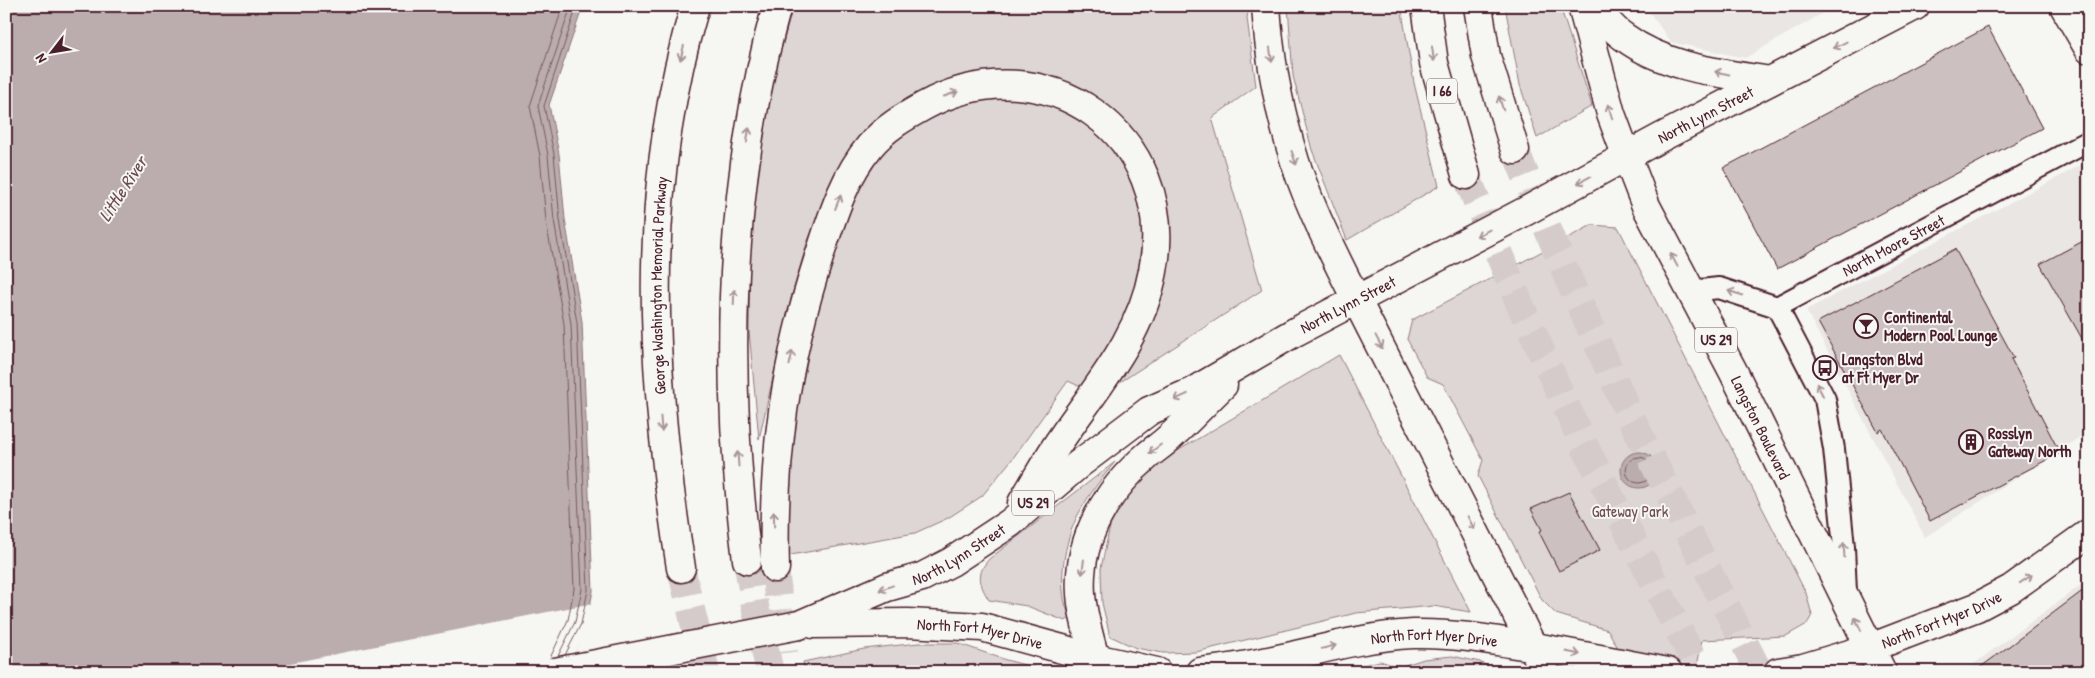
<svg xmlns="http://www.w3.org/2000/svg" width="2095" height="678" viewBox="0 0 2095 678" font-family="'Patrick Hand',sans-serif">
	<rect width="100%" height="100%" fill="#f6f6f2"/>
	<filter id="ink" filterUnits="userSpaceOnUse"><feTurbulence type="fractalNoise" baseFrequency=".02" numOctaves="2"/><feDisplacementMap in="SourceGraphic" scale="10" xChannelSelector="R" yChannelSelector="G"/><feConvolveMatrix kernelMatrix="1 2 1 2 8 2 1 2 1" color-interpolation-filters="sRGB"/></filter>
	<g filter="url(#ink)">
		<g fill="#e9e6e3">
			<polygon points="1645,6 1835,6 1745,58 1671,42"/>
			<polygon points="2089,161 2089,431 1925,537 1806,310"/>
			<polygon points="2089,579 2089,672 1963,672"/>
		</g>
		<g fill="#ddd6d5" stroke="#947a80">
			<polygon points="793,6 1249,6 1247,18 1256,86 1212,118 1262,290 1111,388 1160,271 1120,127 977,75 828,193 807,243 791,298 759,439 749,331 750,238 758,160 769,95"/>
			<polygon points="1288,6 1401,6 1414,83 1439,186 1347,240 1312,150 1293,76"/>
			<polygon points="1505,6 1560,6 1592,106 1537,138 1520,85"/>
			<polygon points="1012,99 1047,103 1074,115 1105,141 1132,179 1143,227 1139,266 1131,301 1118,339 1081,387 1068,381 1013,458 982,496 948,518 915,533 785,556 784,467 813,302 866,168 885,145 919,122 976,100"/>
			<polygon points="1592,225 1618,227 1806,593 1812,615 1807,624 1786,636 1702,640 1696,672 1631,672 1608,630 1556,614 1542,600 1478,476 1483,460 1443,384 1427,377 1407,339 1412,320"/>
			<polygon points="1339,355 1471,612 1433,606 1356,613 1196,652 1163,653 1136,648 1110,636 1102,603 1101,568 1112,517 1129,494 1147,475 1174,453"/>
			<path d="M 1115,462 C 1102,478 1089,494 1079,513 C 1064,539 1055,592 1071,618 L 1065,621 L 1027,606 L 989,600 C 979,584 976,574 989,559 Z"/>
			<polygon points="919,643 957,643 1006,660 1052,672 805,672 803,662 864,649"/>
			<polygon points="1452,656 1480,662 1497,672 1332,672 1380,661 1399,667 1424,659"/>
		</g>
		<g fill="#bbadae" stroke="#8e747a">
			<polygon points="6,6 583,6 549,105 559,154 565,219 582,322 593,591 586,626 566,672 6,672"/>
			<circle cx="1639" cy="470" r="18"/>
		</g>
		<polygon fill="#f6f6f2" points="593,603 588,627 571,660 569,672 246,672"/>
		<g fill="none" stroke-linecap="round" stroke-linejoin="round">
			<g stroke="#77585f" stroke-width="1">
				<circle cx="1639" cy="470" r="13"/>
				<polyline points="565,655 581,624 588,590 577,323 560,220 554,154 544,106 577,6"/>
				<polyline points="558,656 575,622 582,589 571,324 554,220 548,155 538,106 571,6"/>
				<polyline points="550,658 568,620 574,589 564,324 546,221 540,156 530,106 563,6"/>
			</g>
		</g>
		<g fill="#ccc1c0" stroke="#4a1f2b">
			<polygon points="1988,27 2042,128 1777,269 1723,168"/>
			<polygon points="2089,238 2089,351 2040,264"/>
			<polygon points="1955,249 2014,358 2011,359 2060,453 1930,521 1882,429 1878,432 1818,322"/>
			<polygon points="1569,492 1600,550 1559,571 1539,532 1542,530 1531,509"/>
			<polygon points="2089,586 2089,672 1974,672 2024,635"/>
		</g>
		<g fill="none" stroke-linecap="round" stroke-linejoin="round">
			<g stroke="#d4cbca" stroke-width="28" stroke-dasharray="28 14" stroke-linecap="butt">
				<polyline points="1515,150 1569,280 1630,416 1759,672"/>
				<polyline points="1466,175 1519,302 1580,437 1700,672"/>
				<polyline points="747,560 755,606 770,672"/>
				<polyline points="681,568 706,672"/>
				<polyline points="775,568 784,653"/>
			</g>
			<defs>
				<g id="street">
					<path id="s1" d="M 1691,291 L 1719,288 L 1777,307 L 2089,141"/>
					<polyline points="1777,307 1825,399 1834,449 1844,547 1846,592"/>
				</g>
				<polyline id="secondary" points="2064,6 2089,49"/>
				<g id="primary">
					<path id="s2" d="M 1627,157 L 1646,206 L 1734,373 L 1882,672"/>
					<polyline points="1356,299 1510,601 1545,672"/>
				</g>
				<g id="highway">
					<path d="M 1266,6 C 1269,53 1277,100 1290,145 C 1305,199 1331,249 1356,299"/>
					<polyline points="1426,6 1434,63 1466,175"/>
					<polyline points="1478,6 1486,56 1515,150"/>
					<polyline points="1582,6 1611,114 1627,157"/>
					<path d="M 1595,6 C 1603,17 1612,29 1624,37 C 1666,68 1720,73 1770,81"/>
					<path d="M 747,560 C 724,376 727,186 777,6"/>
					<path id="s3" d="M 681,568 C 651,377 639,194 695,6"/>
					<path d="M 775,568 C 772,454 785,363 820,254 C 832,217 844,177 870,146 C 885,128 904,117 924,106 C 1045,40 1179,135 1153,271 C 1141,337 1097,386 1061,439 C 1047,459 1035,482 1022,503"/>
					<path id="s4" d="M 813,624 L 908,623 L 982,627 L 1095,658 L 1157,672"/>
					<path id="s5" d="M 799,625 L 887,587 L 922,577 L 951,562 L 1010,523 L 1079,464 L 1149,411 L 1192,392 L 1295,332 L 1526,211 L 1660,138 L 1915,6"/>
					<path d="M 1099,672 C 1092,647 1083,620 1081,594 C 1077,538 1108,489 1148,455 C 1155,449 1163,444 1169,438 C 1188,421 1205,402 1223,385"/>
					<path id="s6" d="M 1200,672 C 1228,669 1256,664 1283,658 C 1326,648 1369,636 1413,634 C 1450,633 1486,639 1523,645 C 1571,653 1620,663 1668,672"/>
					<path id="s7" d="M 1778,672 L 1803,668 L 1870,648 L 1977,607 L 2011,589 L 2089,533"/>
				</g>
			</defs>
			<use href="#street" stroke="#4a1f2b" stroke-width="24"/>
			<use href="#secondary" stroke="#4a1f2b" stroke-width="31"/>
			<use href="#primary" stroke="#4a1f2b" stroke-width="31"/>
			<use href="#highway" stroke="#4a1f2b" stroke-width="31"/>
			<use href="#street" stroke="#f6f6f2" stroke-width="20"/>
			<use href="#secondary" stroke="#f6f6f2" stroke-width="28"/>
			<use href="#primary" stroke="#f6f6f2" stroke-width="28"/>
			<use href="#highway" stroke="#f6f6f2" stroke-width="28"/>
			<defs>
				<polyline id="highway-bridge" points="555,672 799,625"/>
			</defs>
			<use href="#highway-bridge" stroke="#4a1f2b" stroke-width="31" stroke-linecap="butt"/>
			<use href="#highway-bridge" stroke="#f6f6f2" stroke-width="28"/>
		</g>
		<defs><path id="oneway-shaft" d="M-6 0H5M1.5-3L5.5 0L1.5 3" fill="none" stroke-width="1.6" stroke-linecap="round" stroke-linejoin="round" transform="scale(1.25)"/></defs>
		<g stroke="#a99598">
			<use href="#oneway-shaft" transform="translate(1840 45) rotate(153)"/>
			<use href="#oneway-shaft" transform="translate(682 53) rotate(104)"/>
			<use href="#oneway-shaft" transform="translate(1433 54) rotate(82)"/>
			<use href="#oneway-shaft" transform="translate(1271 55) rotate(82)"/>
			<use href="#oneway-shaft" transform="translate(1722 73) rotate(-169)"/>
			<use href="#oneway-shaft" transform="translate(951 94) rotate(-19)"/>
			<use href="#oneway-shaft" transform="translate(1501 103) rotate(-107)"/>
			<use href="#oneway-shaft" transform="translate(1610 111) rotate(-107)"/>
			<use href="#oneway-shaft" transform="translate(748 135) rotate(-81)"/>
			<use href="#oneway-shaft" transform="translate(1294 158) rotate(71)"/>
			<use href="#oneway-shaft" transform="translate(1584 180) rotate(152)"/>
			<use href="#oneway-shaft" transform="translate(838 202) rotate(-68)"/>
			<use href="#oneway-shaft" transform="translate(1483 233) rotate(153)"/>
			<use href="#oneway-shaft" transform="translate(1674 260) rotate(-118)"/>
			<use href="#oneway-shaft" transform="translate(1735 293) rotate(-162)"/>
			<use href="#oneway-shaft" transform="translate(734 297) rotate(-88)"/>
			<use href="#oneway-shaft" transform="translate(1379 342) rotate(62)"/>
			<use href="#oneway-shaft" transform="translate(791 358) rotate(-78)"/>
			<use href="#oneway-shaft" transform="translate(1820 390) rotate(-117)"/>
			<use href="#oneway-shaft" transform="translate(1181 397) rotate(155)"/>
			<use href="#oneway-shaft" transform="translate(661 424) rotate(86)"/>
			<use href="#oneway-shaft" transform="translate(1155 449) rotate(143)"/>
			<use href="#oneway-shaft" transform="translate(738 459) rotate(-94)"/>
			<use href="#oneway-shaft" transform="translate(774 519) rotate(-91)"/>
			<use href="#oneway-shaft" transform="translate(1471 523) rotate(63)"/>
			<use href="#oneway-shaft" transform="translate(1844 550) rotate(-93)"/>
			<use href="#oneway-shaft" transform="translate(1083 567) rotate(97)"/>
			<use href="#oneway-shaft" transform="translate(2026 579) rotate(-34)"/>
			<use href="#oneway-shaft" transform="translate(886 588) rotate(160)"/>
			<use href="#oneway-shaft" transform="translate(1858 624) rotate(-115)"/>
			<use href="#oneway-shaft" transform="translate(1329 647) rotate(-14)"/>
			<use href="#oneway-shaft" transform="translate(1573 653) rotate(11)"/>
		</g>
	</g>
	<defs>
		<symbol id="bar-ring" viewBox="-11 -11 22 22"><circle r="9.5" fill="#f6f6f2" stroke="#4a1f2b" stroke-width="1.5"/><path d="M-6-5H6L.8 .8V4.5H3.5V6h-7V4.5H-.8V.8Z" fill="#4a1f2b"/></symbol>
		<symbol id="bus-ring" viewBox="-11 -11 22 22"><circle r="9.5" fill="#f6f6f2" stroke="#4a1f2b" stroke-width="1.5"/><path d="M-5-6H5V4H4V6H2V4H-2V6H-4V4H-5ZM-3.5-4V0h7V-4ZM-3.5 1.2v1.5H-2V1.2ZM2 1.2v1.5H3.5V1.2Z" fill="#4a1f2b"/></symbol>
		<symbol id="building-ring" viewBox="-11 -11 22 22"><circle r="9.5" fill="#f6f6f2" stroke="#4a1f2b" stroke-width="1.5"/><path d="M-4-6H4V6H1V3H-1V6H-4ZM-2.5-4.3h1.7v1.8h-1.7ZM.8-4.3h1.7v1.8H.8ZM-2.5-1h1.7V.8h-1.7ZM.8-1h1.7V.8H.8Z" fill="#4a1f2b"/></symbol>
	</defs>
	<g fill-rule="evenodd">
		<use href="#bar-ring" x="1852" y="312" width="28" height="28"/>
		<use href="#bus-ring" x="1811" y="354" width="28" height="28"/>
		<use href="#building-ring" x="1957" y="428" width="28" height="28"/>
	</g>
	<g text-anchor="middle" stroke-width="4" stroke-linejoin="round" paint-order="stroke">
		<g fill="#f6f6f2" stroke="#7e6067" stroke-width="1">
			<rect x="1427" y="78.5" width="30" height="25" rx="4"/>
			<rect x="1695" y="327.5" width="42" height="25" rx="4"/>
			<rect x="1012" y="490.5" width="42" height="25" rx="4"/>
		</g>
		<g font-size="15" font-weight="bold" fill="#4a1f2b">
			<text x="1442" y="96">I 66</text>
			<text x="1716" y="345">US 29</text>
			<text x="1033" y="508">US 29</text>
		</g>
		<g font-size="16" fill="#4a1f2b" stroke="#f6f6f2">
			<text dy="6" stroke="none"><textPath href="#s5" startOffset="1045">North Lynn Street</textPath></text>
			<text dy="6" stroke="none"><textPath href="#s1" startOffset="221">North Moore Street</textPath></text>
			<text dy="6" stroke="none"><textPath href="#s3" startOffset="284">George Washington Memorial Parkway</textPath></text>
			<text dy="6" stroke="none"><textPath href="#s5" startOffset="640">North Lynn Street</textPath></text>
			<text dy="6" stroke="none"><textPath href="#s2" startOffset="302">Langston Boulevard</textPath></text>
			<text dy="6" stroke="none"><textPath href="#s5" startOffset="175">North Lynn Street</textPath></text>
			<text dy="6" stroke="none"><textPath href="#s7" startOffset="172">North Fort Myer Drive</textPath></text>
			<text dy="6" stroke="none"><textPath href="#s4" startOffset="168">North Fort Myer Drive</textPath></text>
			<text dy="6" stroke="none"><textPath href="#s6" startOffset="238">North Fort Myer Drive</textPath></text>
		</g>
		<g font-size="16" font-weight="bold" fill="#4a1f2b" stroke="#f6f6f2" text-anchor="start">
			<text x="1884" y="323">Continental<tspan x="1884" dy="18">Modern Pool Lounge</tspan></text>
			<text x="1842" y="365">Langston Blvd<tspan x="1842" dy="18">at Ft Myer Dr</tspan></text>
			<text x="1988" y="439">Rosslyn<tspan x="1988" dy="18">Gateway North</tspan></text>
		</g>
		<g font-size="16" fill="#6f4d56" stroke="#f6f6f2">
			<text x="1630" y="517">Gateway Park</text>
		</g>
		<g font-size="18" font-style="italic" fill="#6c4a52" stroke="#f6f6f2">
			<text transform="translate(123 189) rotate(-57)" y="6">Little River</text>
		</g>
	</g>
	<rect width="2095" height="678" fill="none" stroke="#f6f6f2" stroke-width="25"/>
	<rect x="12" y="12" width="2070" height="653" fill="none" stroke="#4a1f2b" stroke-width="2" filter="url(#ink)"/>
	<g transform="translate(52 52) rotate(239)" stroke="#f6f6f2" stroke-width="4" paint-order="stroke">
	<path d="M0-4L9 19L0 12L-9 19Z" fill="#4a1f2b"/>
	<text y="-8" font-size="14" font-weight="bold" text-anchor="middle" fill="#4a1f2b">N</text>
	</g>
</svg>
